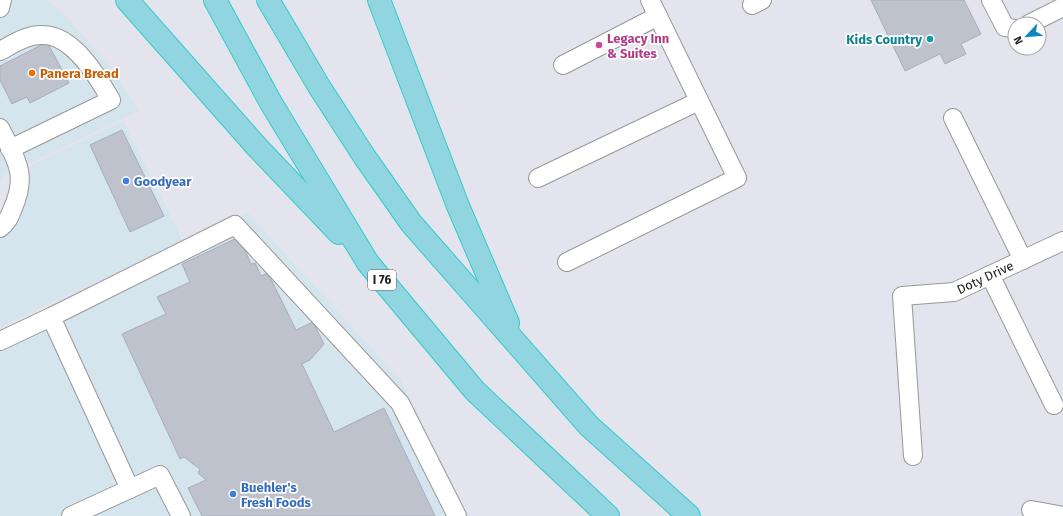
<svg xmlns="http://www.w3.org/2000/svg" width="1063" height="516" viewBox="0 0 1063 516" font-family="'Fira Sans',sans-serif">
	<rect width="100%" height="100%" fill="#e4e4ee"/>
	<g fill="#d5e5ee">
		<polygon points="0,0 48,0 64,14 114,70 139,111 3,176 0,182"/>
		<polygon points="123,121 183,241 0,327 0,236 16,222 32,165"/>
		<polygon points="248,213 400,379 469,516 0,516 0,334 213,228"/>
	</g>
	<g fill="#bec2cd" stroke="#a8adbe">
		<polygon points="871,0 964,0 981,34 961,44 966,54 945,64 940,54 905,71"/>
		<polygon points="47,42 69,83 30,103 27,97 12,104 0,80 0,66"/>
		<polygon points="122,130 164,216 130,232 90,145"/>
		<polygon points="239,237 251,264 255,263 261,276 268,273 296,330 313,322 324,344 310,360 302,364 334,432 384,408 435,516 202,516 188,488 206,480 198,473 200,469 184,457 180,459 122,334 166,314 157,297 190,282 182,264"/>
	</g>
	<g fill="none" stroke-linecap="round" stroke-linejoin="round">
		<defs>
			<g id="minor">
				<polyline points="991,0 1005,27 1015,29"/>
				<polyline points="752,5 762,0"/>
				<polyline points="0,8 2,0"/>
				<polyline points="1029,24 1063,7"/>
				<path d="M 0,51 C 13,44 28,34 43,35 C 73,35 98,77 111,100 L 10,149"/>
				<polyline points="563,65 658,16"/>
				<polyline points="953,118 1023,260"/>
				<path d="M 0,128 C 16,160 28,173 13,208 C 10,216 7,223 0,228"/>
				<polyline points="538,178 699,101"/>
				<polyline points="567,262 737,178 650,0"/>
				<polyline points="990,275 1054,405"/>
				<polyline points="51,317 130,489"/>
				<polyline points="0,341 51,317 235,225 400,403 457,516"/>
				<polyline points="913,456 902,296 954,292 1063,241"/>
				<polyline points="1031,510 1063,516"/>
				<polyline points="71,516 160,475 181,516"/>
			</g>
			<g id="highway">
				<polyline points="127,0 257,147 339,233"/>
				<polyline points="215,0 271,103 368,263 475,391 608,516"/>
				<polyline points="268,0 320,88 364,156 411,223 589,426 689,516"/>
				<polyline points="379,0 458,206 508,323"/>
			</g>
		</defs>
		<use href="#minor" stroke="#989898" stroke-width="20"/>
		<use href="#highway" stroke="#31ccc9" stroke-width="24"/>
		<use href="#minor" stroke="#fff" stroke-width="18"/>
		<use href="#highway" stroke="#91d5e0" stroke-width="22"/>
	</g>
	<circle fill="#0f9aa8" stroke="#fff" stroke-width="1.5" cx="930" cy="39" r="4"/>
	<circle fill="#d1479c" stroke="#fff" stroke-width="1.5" cx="599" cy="45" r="4"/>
	<circle fill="#e8710a" stroke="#fff" stroke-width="1.5" cx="32" cy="73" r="4"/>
	<g fill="#3f7fe0" stroke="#fff" stroke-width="1.5">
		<circle cx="126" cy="181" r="4"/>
		<circle cx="233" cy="494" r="4"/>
	</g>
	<g text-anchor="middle" stroke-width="3.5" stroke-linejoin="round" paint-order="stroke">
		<rect fill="#fff" stroke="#626262" stroke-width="1" x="368" y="270" width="28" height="20" rx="3"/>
		<g font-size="12" font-weight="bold" fill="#1e1e1e">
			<text x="382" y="284">I 76</text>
		</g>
		<g font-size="13" font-weight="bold" fill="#b23c85" stroke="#fff" text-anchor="start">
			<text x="607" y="43">Legacy Inn<tspan x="607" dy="15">&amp; Suites</tspan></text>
		</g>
		<g font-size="13" font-weight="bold" fill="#0d838f" stroke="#fff" text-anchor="end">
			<text x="922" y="44">Kids Country</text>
		</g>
		<g font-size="13" font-weight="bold" fill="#c56008" stroke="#fff" text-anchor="start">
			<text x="40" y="78">Panera Bread</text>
		</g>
		<g font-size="13" font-weight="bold" fill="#366cbe" stroke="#fff" text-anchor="start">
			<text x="134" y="186">Goodyear</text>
			<text x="241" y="492">Buehler's<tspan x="241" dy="15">Fresh Foods</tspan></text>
		</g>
		<g font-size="13" fill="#1e1e1e" stroke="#fff">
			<text transform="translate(985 277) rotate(-25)" y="5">Doty Drive</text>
		</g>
	</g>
	<g transform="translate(1027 36) rotate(244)"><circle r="19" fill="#ffffff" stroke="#a5a5a5"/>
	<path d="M0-3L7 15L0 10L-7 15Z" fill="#0f85bc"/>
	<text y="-6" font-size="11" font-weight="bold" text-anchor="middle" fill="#1e1e1e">N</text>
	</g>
</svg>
